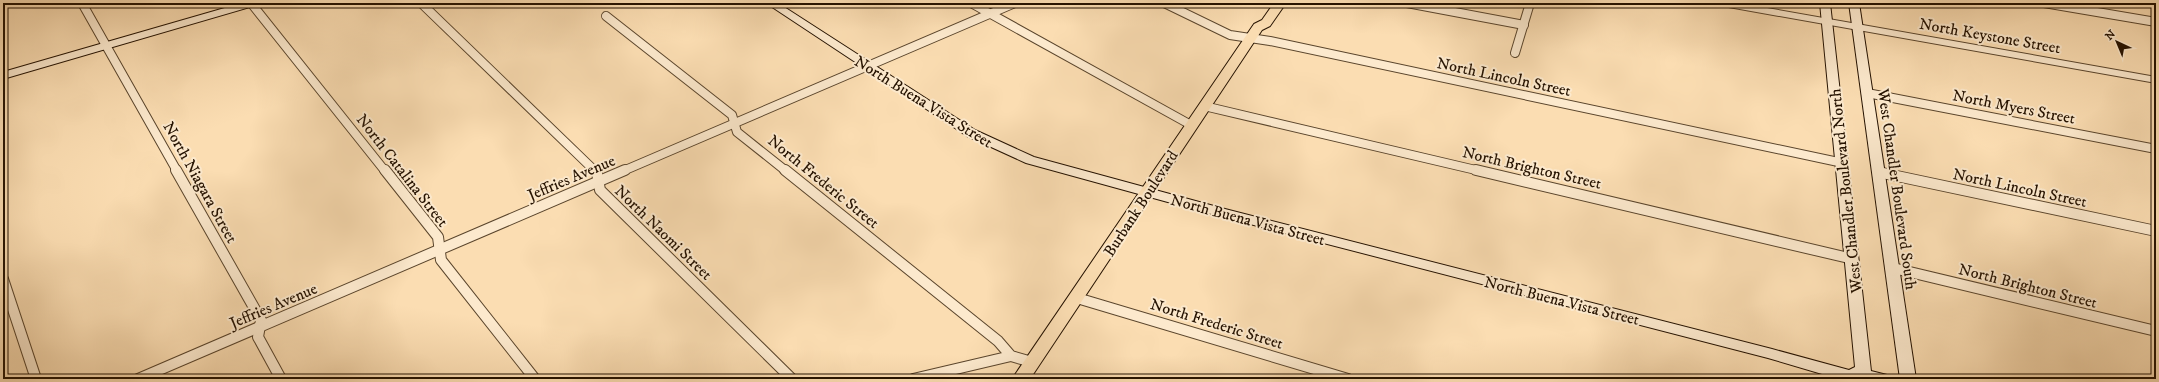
<svg xmlns="http://www.w3.org/2000/svg" width="2159" height="382" viewBox="0 0 2159 382" font-family="'IM FELL DW Pica',serif">
	<rect width="100%" height="100%" fill="#fbddb2"/>
	<filter id="stains"><feTurbulence type="fractalNoise" baseFrequency=".005" numOctaves="4"/><feColorMatrix values="0 0 0 0 .2 0 0 0 0 .09 0 0 0 0 .02 0 0 0 .5 -.17"/></filter>
	<radialGradient id="worn" r=".72"><stop offset=".6" stop-color="#630" stop-opacity="0"/><stop offset="1" stop-color="#630" stop-opacity=".3"/></radialGradient>
	<g fill="none" stroke-linecap="round" stroke-linejoin="round">
		<defs>
			<g id="minor-far1">
				<polyline points="82,3 177,171"/>
				<polyline points="251,3 385,171"/>
				<polyline points="421,3 595,171"/>
				<polyline points="971,3 1191,125"/>
				<polyline points="1164,3 1230,35 1270,41 1843,163"/>
				<polyline points="1407,3 1524,25"/>
				<polyline points="2044,3 2156,22"/>
				<polyline points="606,16 732,115 737,132 786,171"/>
				<polyline points="1515,53 1530,3"/>
				<polyline points="1867,93 2156,149"/>
				<polyline points="1204,106 1480,171"/>
				<polyline points="623,171 1015,3"/>
			</g>
			<g id="minor">
				<polyline points="176,170 261,320 258,337 281,379"/>
				<polyline points="385,170 438,237 441,260 535,379"/>
				<polyline points="594,170 597,173 600,190 792,379"/>
				<polyline points="785,170 998,341 1011,356 1032,362"/>
				<polyline points="1476,170 1853,259"/>
				<polyline points="1878,172 2156,231"/>
				<polyline points="1893,268 2156,331"/>
				<polyline points="3,279 36,379"/>
				<polyline points="1077,298 1348,379"/>
				<polyline points="138,379 625,170"/>
				<polyline points="913,379 1011,356"/>
			</g>
			<polygon id="tertiary" points="1718,3 1739,3 2156,77 2156,83 1723,6"/>
			<g id="secondary">
				<polygon points="242,3 258,3 257,5 3,79 3,72"/>
				<polygon points="766,3 778,3 975,130 1034,157 1225,209 1772,349 1849,370 1855,367 1820,3 1830,3 1871,371 1887,375 1889,379 1839,379 1768,358 1215,215 1026,163 967,136"/>
				<polygon points="1849,3 1859,3 1916,379 1900,379"/>
			</g>
			<polygon id="primary" points="1274,3 1286,3 1270,26 1262,30 1030,379 1012,379 1254,24 1262,20"/>
		</defs>
		<use href="#minor-far1" stroke="#5a452c" stroke-width="10"/>
		<use href="#minor" stroke="#5a452c" stroke-width="12"/>
		<use href="#tertiary" stroke="#5a452c" stroke-width="2"/>
		<use href="#secondary" stroke="#251200" stroke-width="2"/>
		<use href="#primary" stroke="#251200" stroke-width="2"/>
		<use href="#minor-far1" stroke="#fce9cd" stroke-width="8"/>
		<use href="#minor" stroke="#fce9cd" stroke-width="10"/>
		<use href="#tertiary" fill="#fce9cd" fill-rule="evenodd"/>
		<use href="#secondary" fill="#fce9cd" fill-rule="evenodd"/>
		<use href="#primary" fill="#fbddb2" fill-rule="evenodd"/>
	</g>
	<g text-anchor="middle" stroke-width="4" stroke-linejoin="round" paint-order="stroke">
		<g font-size="16" fill="#251200" stroke="#fce9cd">
			<text transform="translate(1990 35) rotate(10)" y="6">North Keystone Street</text>
			<text transform="translate(1504 76) rotate(12)" y="6">North Lincoln Street</text>
			<text transform="translate(924 101) rotate(32)" y="6">North Buena Vista Street</text>
			<text transform="translate(2014 106) rotate(11)" y="6">North Myers Street</text>
			<text transform="translate(1532 167) rotate(13)" y="6">North Brighton Street</text>
			<text transform="translate(403 170) rotate(52)" y="6">North Catalina Street</text>
			<text transform="translate(571 177) rotate(-23)" y="6">Jeffries Avenue</text>
			<text transform="translate(824 181) rotate(39)" y="6">North Frederic Street</text>
			<text transform="translate(201 182) rotate(61)" y="6">North Niagara Street</text>
			<text transform="translate(2020 187) rotate(12)" y="6">North Lincoln Street</text>
			<text transform="translate(1898 189) rotate(82)" y="6">West Chandler Boulevard South</text>
			<text transform="translate(1845 191) rotate(-96)" y="6">West Chandler Boulevard North</text>
			<text transform="translate(1140 203) rotate(-57)" y="6">Burbank Boulevard</text>
			<text transform="translate(1248 219) rotate(15)" y="6">North Buena Vista Street</text>
			<text transform="translate(664 232) rotate(44)" y="6">North Naomi Street</text>
			<text transform="translate(2028 285) rotate(14)" y="6">North Brighton Street</text>
			<text transform="translate(1562 300) rotate(14)" y="6">North Buena Vista Street</text>
			<text transform="translate(273 305) rotate(-23)" y="6">Jeffries Avenue</text>
			<text transform="translate(1217 323) rotate(17)" y="6">North Frederic Street</text>
		</g>
	</g>
	<rect width="2159" height="382" fill="none" stroke="#fbddb2" stroke-width="16"/>
	<rect x="4" y="4" width="2151" height="374" fill="none" stroke="#251200" stroke-width="2"/>
	<rect x="8" y="8" width="2143" height="366" fill="none" stroke="#251200"/>
	<g transform="translate(2117 42) rotate(316)" stroke="#fce9cd" stroke-width="3" paint-order="stroke">
	<path d="M0-3L7 15L0 10L-7 15Z" fill="#251200"/>
	<text y="-6" font-size="11" font-weight="bold" text-anchor="middle" fill="#251200">N</text>
	</g>
	<rect width="100%" height="100%" filter="url(#stains)"/>
	<rect width="100%" height="100%" fill="url(#worn)"/>
</svg>
